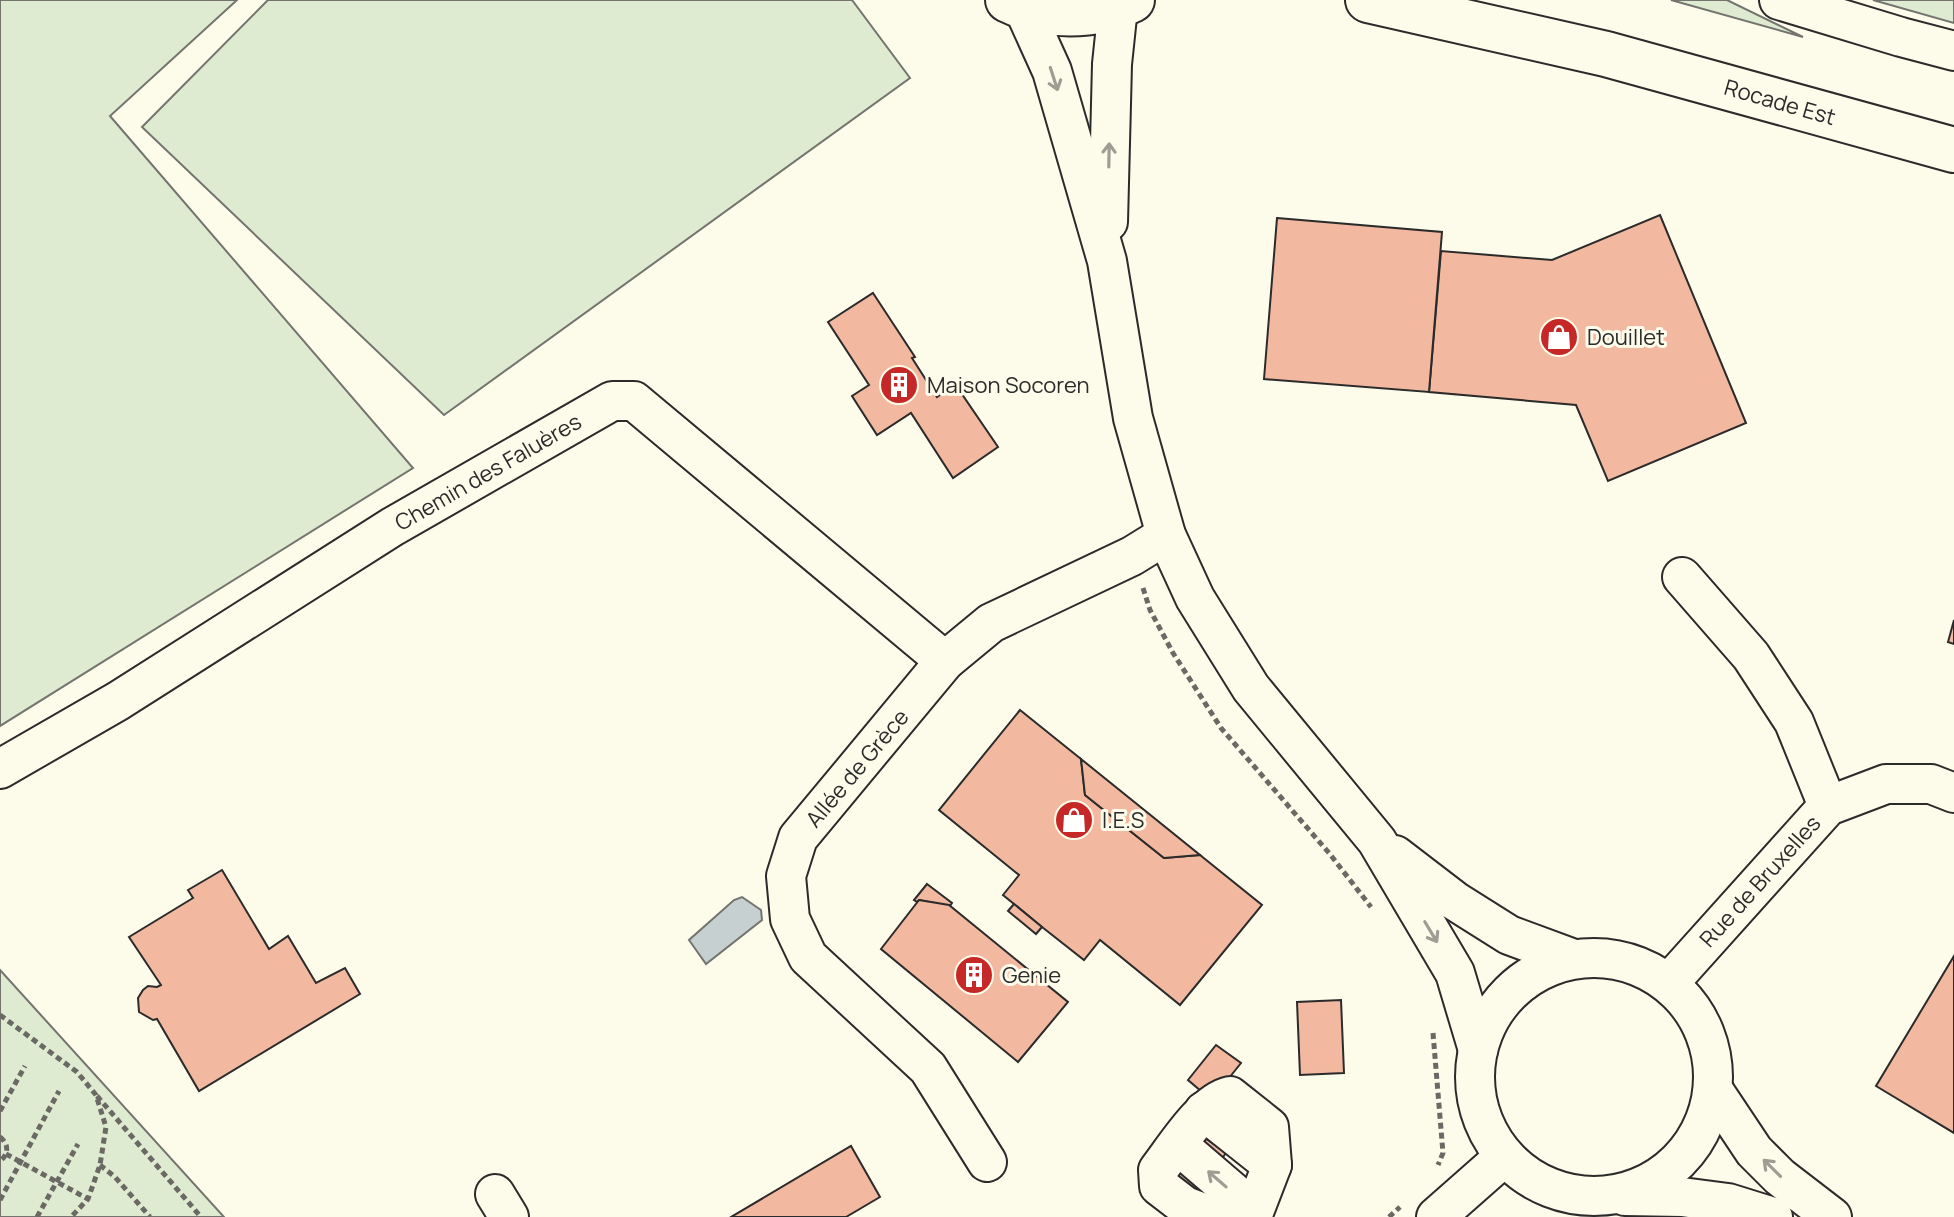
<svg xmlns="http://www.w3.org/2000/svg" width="1954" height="1217" viewBox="0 0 1954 1217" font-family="Manrope,sans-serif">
	<rect width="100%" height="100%" fill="#fdfbea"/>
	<g fill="#deebd1" stroke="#74746e" stroke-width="2">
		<polygon points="0,0 237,0 110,116 413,468 0,726"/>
		<polygon points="268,0 852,0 910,78 444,415 142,127"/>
		<polygon points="1671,0 1727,0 1803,37"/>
		<polygon points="1873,0 1954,0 1954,23"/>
		<polygon points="0,970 224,1217 0,1217"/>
	</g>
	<polygon fill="#c7d0d0" stroke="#74746e" stroke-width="2" points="742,897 761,910 762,920 706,964 689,940 734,900"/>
	<g fill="#f2b8a0" stroke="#2b2b2b" stroke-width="2">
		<polygon points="1660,215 1746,423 1608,481 1576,405 1429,392 1441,251 1552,260"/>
		<polygon points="1277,218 1442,232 1429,392 1264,379"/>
		<polygon points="873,293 915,357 912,358 937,397 955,384 998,447 953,478 911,413 877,435 852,396 869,385 828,322"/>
		<polygon points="1954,620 1954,644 1948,642"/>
		<polygon points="1020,710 1081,759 1085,795 1164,858 1200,855 1262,905 1180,1005 1100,940 1084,960 1042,927 1003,895 1019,875 939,810"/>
		<polygon points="1081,759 1200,855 1164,858 1085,795"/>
		<polygon points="222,870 269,949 288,936 316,983 345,968 360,994 199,1091 157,1019 153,1020 139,1012 138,998 143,990 148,986 157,987 161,985 129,937 193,898 188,890"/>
		<polygon points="927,884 952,903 950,906 919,900 917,902 914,900"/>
		<polygon points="919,900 949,905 1068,1002 1018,1062 881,949"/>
		<polygon points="1014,904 1042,927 1036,934 1008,911"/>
		<polygon points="1954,956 1954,1133 1876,1086"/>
		<polygon points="1341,1000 1344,1073 1300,1075 1297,1002"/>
		<polygon points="1216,1045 1241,1063 1229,1078 1201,1091 1188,1080"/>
		<polygon points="1201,1135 1226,1153 1196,1193 1171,1175"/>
		<polygon points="851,1146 880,1197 846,1217 731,1217"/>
	</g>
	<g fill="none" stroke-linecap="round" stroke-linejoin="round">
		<defs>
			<g id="minor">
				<polyline points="1779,0 1901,37 1954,51"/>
				<polyline points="1023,7 1052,71 1107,261 1133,418 1166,535 1195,598 1251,688 1377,841 1455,973 1478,1050"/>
				<polyline points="1108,222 1112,64 1118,7"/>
				<polyline points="1682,577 1751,656 1794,722 1828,806"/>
				<polyline points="0,769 118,701 392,527 612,401 634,401 945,661"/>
				<polyline points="1395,855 1455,901 1509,935 1574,959"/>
				<circle cx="1594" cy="1077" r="119"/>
				<polyline points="1669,983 1828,806 1886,784 1931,784 1954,793"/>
				<polyline points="1714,1091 1754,1151 1780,1177 1832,1217"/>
				<polyline points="1204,1111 1272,1165 1252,1217"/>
				<polyline points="1178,1145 1234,1193 1251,1217"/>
				<polyline points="987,1162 928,1068 808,957 790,919 786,876 798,838 945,661 991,623 1132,556 1166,535"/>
				<polyline points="495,1194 509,1217"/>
				<polyline points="1625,1196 1682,1197 1728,1203 1773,1217"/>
				<path d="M 1231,1217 L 1211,1216 L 1185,1206 L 1159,1186 L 1158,1170 C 1175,1148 1203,1102 1230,1096 L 1269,1127 L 1272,1165"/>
				<polyline points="1436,1217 1504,1157"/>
			</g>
			<g id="major">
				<path d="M 1008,0 C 1045,18 1095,18 1132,0"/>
				<polyline points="1368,0 1606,54 1954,150"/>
			</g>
		</defs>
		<use href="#minor" stroke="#2b2b2b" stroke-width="42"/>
		<use href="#major" stroke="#2b2b2b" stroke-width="48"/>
		<g stroke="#6a6964" stroke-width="5" stroke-dasharray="6 4" stroke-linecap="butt">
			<polyline points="1143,588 1150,610 1173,653 1221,728 1329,853 1371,907"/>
			<polyline points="0,1015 77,1072 96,1095 106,1127 100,1165 88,1199 71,1217"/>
			<polyline points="1433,1033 1443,1153 1438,1165"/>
			<polyline points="97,1096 201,1217"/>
			<polyline points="0,1111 25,1066"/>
			<path d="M 0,1137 C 9,1144 9,1154 0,1161"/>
			<polyline points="6,1154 88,1199"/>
			<polyline points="100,1165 115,1177 150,1217"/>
			<polyline points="0,1200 59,1091"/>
			<polyline points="37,1217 78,1144"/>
			<polyline points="1389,1217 1400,1207"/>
		</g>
		<use href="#minor" stroke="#fdfbea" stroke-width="38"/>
		<use href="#major" stroke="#fdfbea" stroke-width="44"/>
	</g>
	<defs><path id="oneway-shaft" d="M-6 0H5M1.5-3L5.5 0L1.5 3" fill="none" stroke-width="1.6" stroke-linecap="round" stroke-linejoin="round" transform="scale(2)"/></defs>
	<g stroke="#9e9d94">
		<use href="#oneway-shaft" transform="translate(1054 79) rotate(72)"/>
		<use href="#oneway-shaft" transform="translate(1109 155) rotate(-89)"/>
		<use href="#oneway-shaft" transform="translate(1431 932) rotate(59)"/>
		<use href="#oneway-shaft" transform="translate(1772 1168) rotate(-135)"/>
		<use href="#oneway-shaft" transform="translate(1217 1179) rotate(-139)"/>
	</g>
	<defs>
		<symbol id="shop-disc" viewBox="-11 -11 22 22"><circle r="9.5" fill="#c62828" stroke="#fdfbea"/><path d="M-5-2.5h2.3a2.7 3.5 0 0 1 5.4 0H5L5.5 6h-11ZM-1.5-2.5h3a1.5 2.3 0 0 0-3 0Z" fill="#fff"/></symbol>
		<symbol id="building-disc" viewBox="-11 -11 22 22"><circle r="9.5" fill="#c62828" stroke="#fdfbea"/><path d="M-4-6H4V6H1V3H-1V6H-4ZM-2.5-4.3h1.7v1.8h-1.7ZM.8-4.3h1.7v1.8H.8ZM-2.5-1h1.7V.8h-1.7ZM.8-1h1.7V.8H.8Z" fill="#fff"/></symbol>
	</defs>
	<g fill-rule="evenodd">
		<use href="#shop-disc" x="1537" y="315" width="44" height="44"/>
		<use href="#building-disc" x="877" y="363" width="44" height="44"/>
		<use href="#shop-disc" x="1052" y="798" width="44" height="44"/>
		<use href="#building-disc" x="952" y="953" width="44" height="44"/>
	</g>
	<g text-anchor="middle" stroke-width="6" stroke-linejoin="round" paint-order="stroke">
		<g font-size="22" fill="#2b2b2b" stroke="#fdfbea">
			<text transform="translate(1780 102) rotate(16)" y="8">Rocade Est</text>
			<text transform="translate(488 472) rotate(-30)" y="8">Chemin des Faluères</text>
			<text transform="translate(857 768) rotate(-50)" y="8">Allée de Grèce</text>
			<text transform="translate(1760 881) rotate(-48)" y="8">Rue de Bruxelles</text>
		</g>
		<g font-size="22" fill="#2b2b2b" stroke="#fdfbea" text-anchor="start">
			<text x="1587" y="345">Douillet</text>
			<text x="927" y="393">Maison Socoren</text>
			<text x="1102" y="828">I.E.S</text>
			<text x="1002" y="983">Genie</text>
		</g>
	</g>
</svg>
